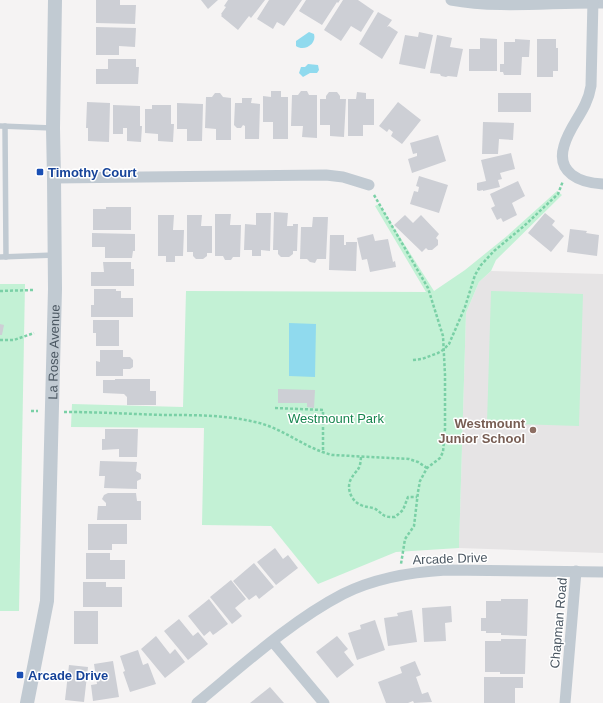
<svg xmlns="http://www.w3.org/2000/svg" width="603" height="703" viewBox="0 0 603 703" font-family="Arial,sans-serif">
	<rect width="100%" height="100%" fill="#f5f3f3"/>
	<polygon fill="#e6e4e5" points="491,271 603,274 603,553 459,548 466,313 479,282"/>
	<g fill="#c3f1d5">
		<polygon points="557,191 562,195 496,260 491,271 479,282 466,313 459,548 396,552 318,584 271,526 202,525 204,428 71,427 72,404 183,407 186,291 426,292 375,206 379,204 434,291 465,270 507,236"/>
		<polygon points="0,284 25,284 19,611 0,611"/>
		<polygon points="491,291 583,294 579,426 487,423"/>
	</g>
	<g fill="#90daee">
		<path d="M 309,32 L 314,34 C 317,44 304,52 296,46 L 296,41 Z"/>
		<polygon points="308,64 318,65 319,70 317,73 310,73 303,77 299,73 301,67 305,67"/>
		<polygon points="289,323 316,324 315,377 289,376"/>
	</g>
	<g fill="#cdcfd5">
		<polygon points="96,0 120,0 120,5 136,5 135,24 96,23"/>
		<polygon points="201,0 218,0 208,9"/>
		<polygon points="228,0 265,0 251,18 249,16 238,30 221,16 222,15 221,14 226,7 224,6"/>
		<polygon points="269,0 302,0 284,26 277,22 273,29 257,19"/>
		<polygon points="306,0 340,0 338,3 337,2 322,25 299,11"/>
		<polygon points="343,0 358,0 374,11 361,32 351,26 341,41 324,30"/>
		<polygon points="378,12 392,20 387,27 389,26 398,32 382,59 359,44"/>
		<polygon points="96,27 136,28 135,47 119,46 119,55 96,55"/>
		<polygon points="419,32 433,35 425,69 399,64 405,35 418,37"/>
		<polygon points="437,35 452,38 450,47 463,49 457,77 448,76 446,77 441,76 440,74 430,73"/>
		<polygon points="480,38 497,39 497,71 469,71 469,49 480,49"/>
		<polygon points="515,39 530,40 529,57 522,57 521,75 504,75 503,72 500,72 500,64 504,64 504,42 515,42"/>
		<polygon points="537,39 556,39 556,48 558,48 558,71 553,71 553,77 537,77"/>
		<polygon points="108,59 136,59 136,67 139,67 138,84 96,84 96,69 108,69"/>
		<polygon points="271,91 281,91 281,97 288,97 288,139 273,139 273,122 263,122 263,96 271,97"/>
		<polygon points="301,91 307,91 309,95 317,95 317,138 302,137 303,126 291,126 292,95 298,95"/>
		<polygon points="329,92 337,92 340,96 340,99 346,99 344,137 330,136 330,125 320,125 320,99 326,99 326,96"/>
		<polygon points="357,92 366,93 366,99 374,99 374,125 363,125 363,136 348,136 348,99 356,99"/>
		<polygon points="215,93 220,93 223,97 231,98 231,140 216,140 216,129 205,128 206,97 212,97"/>
		<rect x="498" y="93" width="33" height="19"/>
		<polygon points="242,98 252,98 251,103 260,104 259,139 245,139 245,126 243,125 241,128 237,128 234,125 235,103 242,103"/>
		<polygon points="87,102 110,103 109,142 88,141 88,128 86,128"/>
		<polygon points="398,102 421,120 402,144 391,136 393,132 389,129 387,132 379,126"/>
		<polygon points="177,103 203,104 202,141 187,141 187,129 177,129"/>
		<polygon points="113,105 140,106 140,126 142,126 141,142 127,141 127,128 123,128 123,134 113,134"/>
		<polygon points="152,105 171,105 171,124 174,124 173,142 158,141 158,134 145,133 145,109 152,109"/>
		<polygon points="483,122 514,123 513,140 499,139 498,154 482,154"/>
		<polygon points="438,135 446,161 412,173 408,159 417,156 417,153 413,154 410,143"/>
		<polygon points="511,153 515,169 500,173 502,179 498,180 500,187 483,191 483,190 479,191 477,190 477,183 486,181 481,160"/>
		<polygon points="419,176 448,185 439,213 410,204 414,191 418,192 419,187 416,186"/>
		<polygon points="518,181 525,196 512,203 517,215 503,222 501,218 497,220 491,208 495,206 490,194"/>
		<polygon points="106,207 131,207 131,230 93,230 93,209 106,209"/>
		<polygon points="274,212 288,213 287,226 293,226 293,224 298,224 297,251 293,251 293,254 289,257 281,257 278,254 278,250 273,250"/>
		<polygon points="256,213 271,213 270,251 261,250 261,256 252,256 252,250 244,250 245,224 256,225"/>
		<polygon points="545,213 555,221 552,225 564,236 551,252 528,233"/>
		<polygon points="215,214 231,214 230,225 241,225 240,257 233,257 231,260 225,260 223,256 215,256"/>
		<polygon points="158,215 174,215 173,230 184,230 183,256 175,256 175,262 166,262 166,256 158,256"/>
		<polygon points="187,215 202,215 201,226 212,226 212,253 207,253 207,256 203,259 196,259 193,256 193,252 187,252"/>
		<polygon points="405,215 413,223 421,215 439,234 436,238 438,240 438,245 432,250 428,250 426,248 422,252 394,225"/>
		<polygon points="313,217 328,217 326,259 317,259 315,263 310,262 307,259 300,259 301,227 312,227"/>
		<polygon points="570,229 587,231 586,233 599,235 597,256 567,252"/>
		<polygon points="92,233 135,234 135,251 133,251 132,258 105,258 105,247 92,247"/>
		<polygon points="373,234 375,241 388,239 393,262 395,261 396,267 370,272 367,259 362,260 357,238"/>
		<polygon points="330,235 344,235 344,245 346,245 346,242 357,242 356,271 329,270"/>
		<polygon points="103,262 131,262 131,269 134,269 134,286 91,286 91,272 104,272"/>
		<polygon points="94,289 116,289 116,291 121,291 121,298 133,298 133,317 91,317 91,305 94,305"/>
		<polygon points="93,320 119,320 119,346 96,346 96,333 93,333"/>
		<polygon points="0,324 4,325 2,335 0,335"/>
		<polygon points="100,350 123,350 123,357 130,357 133,360 133,367 130,369 123,369 123,376 96,376 96,361 100,362"/>
		<polygon points="115,379 150,379 150,391 156,391 156,405 127,405 127,397 124,394 103,393 103,380 115,380"/>
		<polygon points="278,389 315,390 314,408 307,407 307,403 278,403"/>
		<polygon points="105,429 138,429 137,457 119,457 119,449 102,450 102,439 105,439"/>
		<polygon points="100,461 137,462 136,471 141,474 141,479 137,481 137,489 104,488 105,476 99,476"/>
		<polygon points="108,493 136,493 137,501 141,501 141,520 97,520 98,506 106,506 106,503 102,499 104,495"/>
		<polygon points="88,524 127,524 127,544 112,544 112,550 88,550"/>
		<polygon points="275,548 283,559 288,555 298,568 276,585 257,562"/>
		<polygon points="86,553 110,553 110,560 125,560 125,579 86,579"/>
		<polygon points="254,563 274,587 259,599 256,595 249,600 233,581"/>
		<polygon points="231,580 246,599 235,608 242,616 232,624 210,597"/>
		<polygon points="83,582 106,582 106,587 122,587 122,607 83,607"/>
		<polygon points="209,599 228,624 216,633 213,635 210,631 204,636 188,616"/>
		<polygon points="501,599 528,599 527,636 501,635 501,633 486,633 486,631 481,631 481,618 486,618 486,601 501,601"/>
		<polygon points="451,606 452,622 445,623 446,641 424,642 422,608"/>
		<polygon points="412,610 417,642 388,646 384,618 398,616 397,613"/>
		<rect x="74" y="611" width="24" height="33"/>
		<polygon points="179,619 193,636 198,632 208,644 188,660 164,631"/>
		<polygon points="375,620 385,650 357,660 348,633 361,629 360,625"/>
		<polygon points="156,636 170,654 175,649 185,662 165,678 141,649"/>
		<polygon points="337,636 348,649 344,652 354,665 337,678 316,652"/>
		<polygon points="501,639 526,639 525,674 500,674 500,672 485,672 485,641 501,641"/>
		<polygon points="138,650 143,665 148,663 156,684 130,692 123,672 125,671 120,656"/>
		<polygon points="113,661 119,697 93,701 91,685 97,684 94,664"/>
		<polygon points="415,661 421,675 416,677 422,694 428,692 432,702 414,703 413,701 408,703 386,703 378,682 402,673 400,667"/>
		<polygon points="69,665 88,667 84,702 65,700"/>
		<polygon points="484,677 523,677 523,688 515,688 515,703 484,703"/>
		<polygon points="270,687 284,703 250,703"/>
	</g>
	<g fill="none" stroke-linecap="round" stroke-linejoin="round">
		<g stroke="#7ad0a6" stroke-width="2.5" stroke-dasharray="3 2" stroke-linecap="butt">
			<polyline points="374,195 428,288 443,336 445,375 445,429 443,452 440,458 427,468 420,481 418,492 414,526 405,539 401,564"/>
			<polyline points="0,291 34,290"/>
			<polyline points="0,340 14,340 34,333"/>
			<polyline points="413,360 422,359 438,353 443,350 449,344 465,307 475,275 481,265 494,251 524,226 558,194 563,181"/>
			<polyline points="275,408 323,410 323,453"/>
			<polyline points="31,411 38,411"/>
			<path d="M 64,412 C 98,412 131,414 165,415 C 195,415 226,415 255,422 C 284,428 305,449 333,455 L 409,459 L 418,462 L 427,468"/>
			<path d="M 361,457 C 360,472 357,468 351,479 C 346,488 351,501 361,505 C 365,507 369,507 373,508 C 382,511 380,518 395,517 L 403,510 L 408,497 L 417,497"/>
		</g>
		<g stroke="#c1cad2" stroke-width="5.5">
			<polyline points="0,126 52,128"/>
			<polyline points="5,126 6,257"/>
			<polyline points="0,257 55,255"/>
		</g>
		<g stroke="#c1cad2" stroke-width="11">
			<path d="M 451,0 C 500,9 553,2 603,3"/>
			<path d="M 593,0 L 591,86 C 587,111 570,124 564,146 C 556,173 580,183 603,184"/>
			<polyline points="54,178 326,175 343,177 369,185"/>
			<polyline points="273,642 324,703"/>
			<path d="M 197,703 C 242,666 291,621 343,594 C 375,578 411,572 446,570 L 603,572"/>
			<polyline points="565,703 576,571"/>
		</g>
		<path stroke="#c1cad2" stroke-width="14" id="s1" d="M 27,703 L 47,601 L 55,289 L 54,178 L 53,128 L 55,0"/>
	</g>
	<g fill="#1a4fb4" stroke="#fff" stroke-width="1.5">
		<rect x="36" y="168" width="8" height="8" rx="2"/>
		<rect x="16" y="671" width="8" height="8" rx="2"/>
	</g>
	<circle fill="#8d6e63" stroke="#fff" stroke-width="1.5" cx="533" cy="430" r="4"/>
	<g text-anchor="middle" stroke-width="3" stroke-linejoin="round" paint-order="stroke">
		<g font-size="13" font-weight="bold" fill="#164399" stroke="#fff" text-anchor="start">
			<text x="48" y="177">Timothy Court</text>
			<text x="28" y="680">Arcade Drive</text>
		</g>
		<g font-size="13" fill="#4a5661" stroke="#fff">
			<text dy="5" stroke="none"><textPath href="#s1" startOffset="353">La Rose Avenue</textPath></text>
			<text transform="translate(450 558) rotate(-2)" y="5">Arcade Drive</text>
			<text transform="translate(558 623) rotate(-85)" y="5">Chapman Road</text>
		</g>
		<g font-size="13" fill="#17864f" stroke="#fff">
			<text x="336" y="423">Westmount Park</text>
		</g>
		<g font-size="13" font-weight="bold" fill="#785e54" stroke="#fff" text-anchor="end">
			<text x="525" y="428">Westmount<tspan x="525" dy="15">Junior School</tspan></text>
		</g>
	</g>
</svg>
